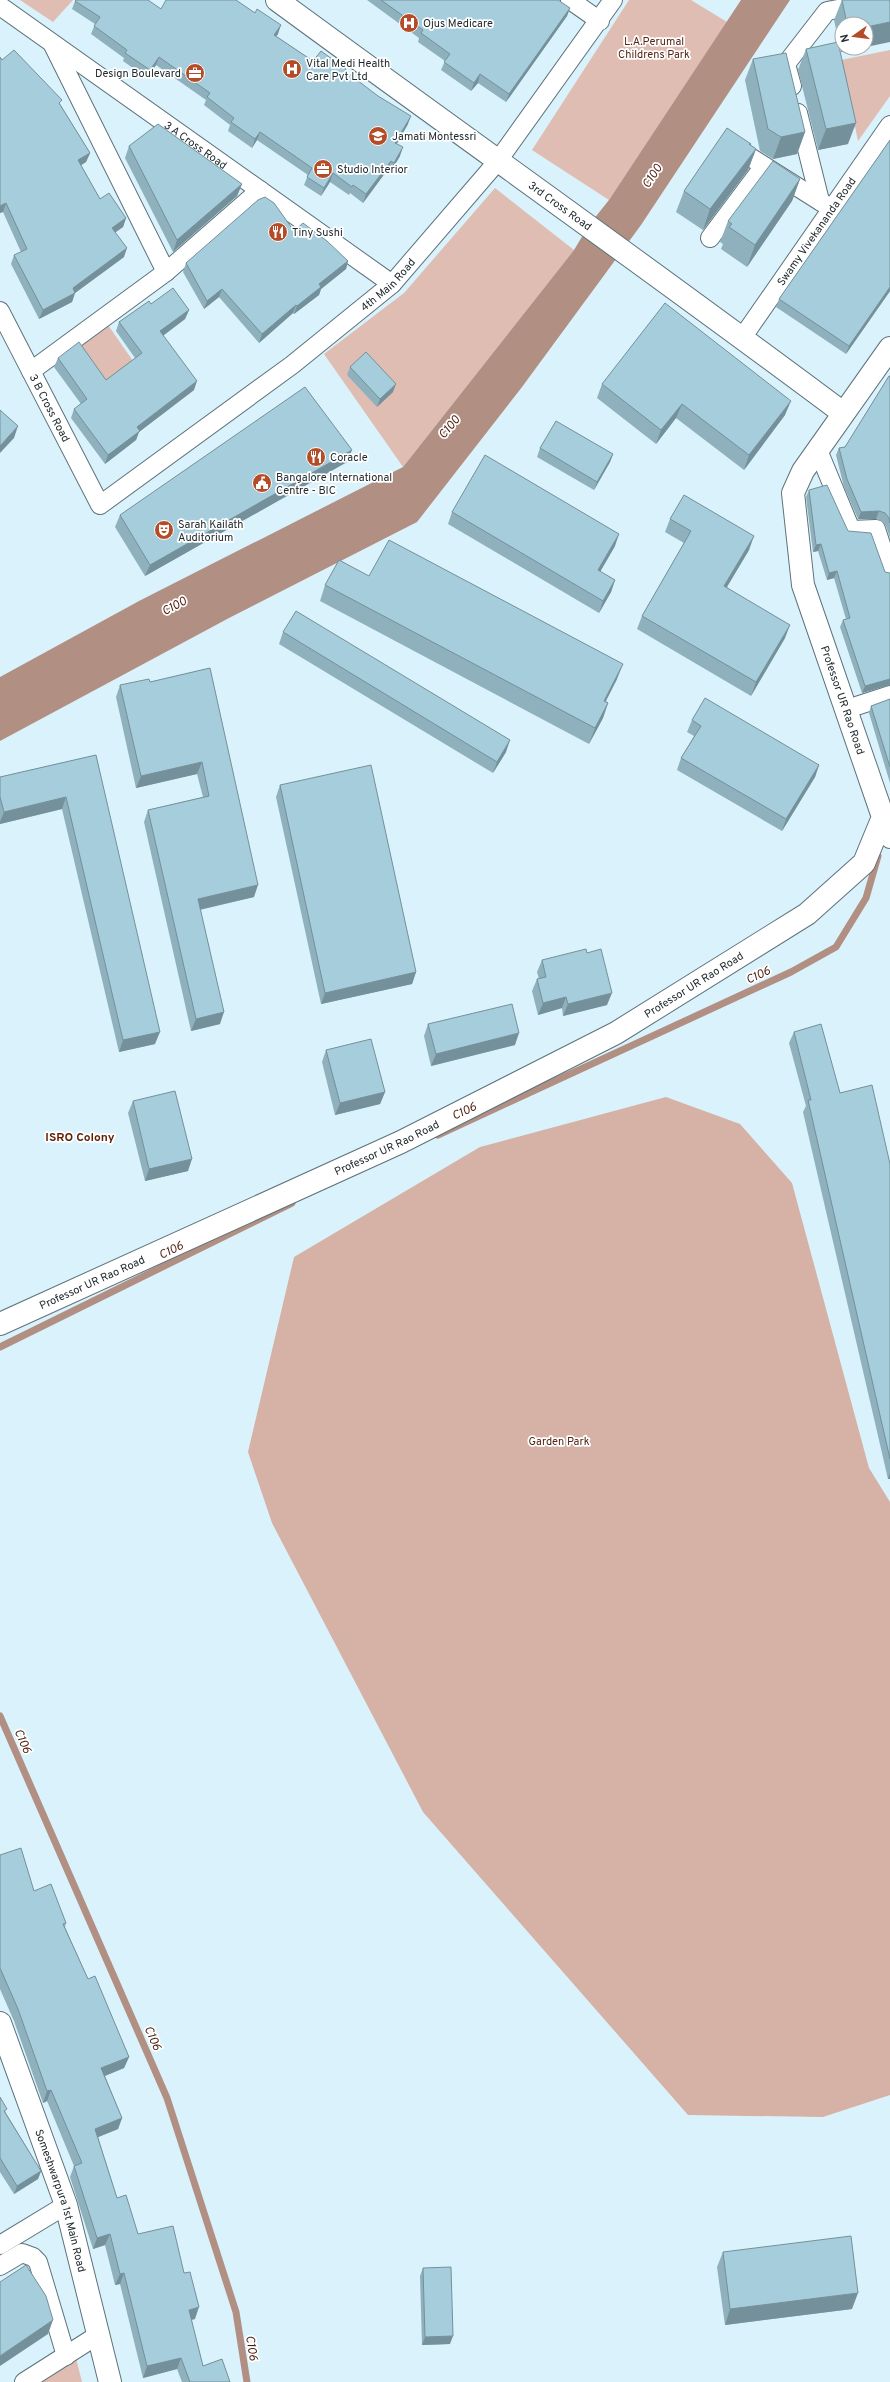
<svg xmlns="http://www.w3.org/2000/svg" width="890" height="2382" viewBox="0 0 890 2382" font-family="Overpass,sans-serif">
	<rect width="100%" height="100%" fill="#daf2fb"/>
	<g fill="#dfbdb3">
		<polygon points="20,0 73,0 53,22"/>
		<polygon points="629,0 691,0 727,22 609,200 532,150"/>
		<polygon points="890,50 890,96 858,141 841,60"/>
		<polygon points="495,188 574,250 403,467 324,354 404,293"/>
		<polygon points="108,325 133,361 102,383 77,348"/>
		<polygon points="76,2358 82,2382 39,2382"/>
	</g>
	<polygon fill="#d6b1a5" points="666,1097 740,1124 792,1183 869,1468 890,1502 890,2095 823,2117 688,2115 423,1812 272,1523 248,1452 294,1257 480,1147"/>
	<polygon fill="#b28f83" points="741,0 790,0 641,225 522,387 417,522 229,618 0,741 0,677 139,601 403,467 574,250 589,225 609,200"/>
	<g fill="none" stroke-linecap="round" stroke-linejoin="round">
		<g stroke="#b28f83" stroke-width="7">
			<polyline points="438,1135 791,972 836,947 866,898 878,856"/>
			<polyline points="0,1347 292,1203"/>
			<polyline points="0,1716 167,2098 236,2312 247,2382"/>
		</g>
		<defs>
			<g id="street">
				<polyline points="570,0 600,21"/>
				<path id="s1" d="M 0,6 L 392,284"/>
				<polyline points="53,45 166,272"/>
				<polyline points="792,86 786,64 827,11 888,0"/>
				<polyline points="798,113 820,201"/>
				<polyline points="731,145 826,205"/>
				<polyline points="710,238 764,166"/>
				<path id="s2" d="M 0,311 L 100,505 L 292,365 L 392,284 L 497,162 L 613,0"/>
				<path id="s3" d="M 742,338 L 890,125"/>
				<polyline points="31,371 166,272 260,190"/>
				<polyline points="818,450 851,530 876,529 890,572"/>
				<polyline points="847,709 890,695"/>
				<polyline points="883,817 890,839"/>
				<polyline points="0,2245 66,2205"/>
				<polyline points="0,2266 22,2253 33,2257 38,2262 66,2356"/>
				<polyline points="24,2382 98,2335"/>
			</g>
			<g id="secondary">
				<path id="s4" d="M 277,0 C 465,138 656,273 843,413"/>
				<path id="s5" d="M 0,1324 L 401,1142 L 616,1033 L 807,914 L 864,863 L 883,817 L 803,585 L 793,493 L 803,471 L 890,348"/>
				<path id="s6" d="M 0,2023 L 66,2205 L 110,2382"/>
			</g>
		</defs>
		<use href="#street" stroke="#5d727a" stroke-width="20"/>
		<use href="#secondary" stroke="#5d727a" stroke-width="24"/>
		<use href="#street" stroke="#fff" stroke-width="18"/>
		<use href="#secondary" stroke="#fff" stroke-width="22"/>
	</g>
	<g fill="#8fb0bd">
		<polygon points="367,0 558,0 570,8 567,16 506,102 478,83 471,91 441,70 445,61 418,42 419,38"/>
		<polygon points="842,0 890,0 866,24 842,24 842,48 860,48 841,52 834,20"/>
		<polygon points="75,1 161,9 278,34 276,36 313,61 346,69 345,72 408,124 397,144 400,156 391,171 388,169 363,203 350,193 349,195 330,182 321,196 304,185 308,175 257,140 252,148 228,131 230,125 204,105 206,100 156,65 147,78 123,61 124,58 91,34 95,24 72,9"/>
		<polygon points="806,49 848,144 818,150 798,70"/>
		<polygon points="0,57 2,60 60,104 90,153 86,162 81,165 100,199 126,218 123,227 115,232 124,257 75,293 72,302 39,319 11,264 14,255 21,252 3,212 0,213"/>
		<polygon points="753,59 805,132 797,154 773,159 760,151 745,80"/>
		<polygon points="890,140 890,291 846,354 776,307 779,299"/>
		<polygon points="751,144 751,145 756,149 748,170 703,230 676,212 684,191"/>
		<polygon points="129,146 242,184 237,196 173,252 125,158"/>
		<polygon points="800,179 792,201 747,267 721,249 723,244 720,242 728,221"/>
		<polygon points="294,231 348,261 346,269 321,289 319,295 294,314 293,313 259,343 219,297 204,309 183,272 186,263"/>
		<polygon points="151,304 189,310 185,319 163,336 194,390 139,432 136,440 105,464 71,418 74,409 81,404 54,367 58,358 106,380 135,358 116,331 119,322"/>
		<polygon points="350,367 393,392 377,407 347,375"/>
		<polygon points="890,376 890,538 886,526 882,521 876,519 858,519 844,487 836,455 839,448 845,447"/>
		<polygon points="602,384 785,415 744,470 676,418 656,444 597,398"/>
		<polygon points="540,448 613,454 610,462 594,490 537,457"/>
		<polygon points="347,462 145,576 115,527 120,515"/>
		<polygon points="809,490 890,685 862,693 840,627 843,620 846,619 834,578 827,580 818,551 813,552 806,497"/>
		<polygon points="452,512 615,546 600,572 615,580 611,592 599,613 448,524"/>
		<polygon points="670,519 749,550 727,587 785,638 751,696 637,629 642,616 684,543 665,532"/>
		<polygon points="369,576 617,679 606,701 608,703 603,718 589,744 320,601 325,585"/>
		<polygon points="283,632 506,752 493,773 279,644"/>
		<polygon points="210,668 254,897 200,910 220,1024 191,1031 144,822 148,810 203,797 197,774 136,788 116,697 120,685 150,682"/>
		<polygon points="890,699 890,783 869,713 871,706"/>
		<polygon points="692,720 819,765 815,777 782,831 677,770 681,758 694,736 687,732"/>
		<polygon points="96,755 155,1044 119,1052 62,809 0,824 0,777"/>
		<polygon points="280,785 416,972 412,984 321,1004 276,797"/>
		<polygon points="587,953 607,1005 563,1016 562,1008 538,1015 532,991 537,979 539,979 537,972 542,960"/>
		<polygon points="428,1024 515,1045 431,1066 424,1036"/>
		<polygon points="794,1032 840,1093 890,1164 890,1479 888,1479 803,1112 806,1106 789,1043"/>
		<polygon points="326,1050 385,1092 380,1104 335,1115 322,1062"/>
		<polygon points="133,1101 188,1171 145,1181 128,1113"/>
		<polygon points="0,1855 34,1891 66,1923 65,1927 88,1979 129,2057 124,2068 105,2076 122,2118 118,2129 98,2137 117,2198 138,2234 195,2319 191,2320 203,2366 230,2382 182,2382 177,2369 143,2378 120,2284 115,2285 105,2245 93,2249 70,2177 74,2166 47,2101 43,2103 14,2021 0,1989"/>
		<polygon points="0,2097 6,2113 41,2171 38,2179 14,2194 0,2172"/>
		<polygon points="723,2252 852,2309 725,2325 717,2267"/>
		<polygon points="423,2268 450,2344 422,2345 420,2276"/>
	</g>
	<g fill="#74909a">
		<polygon points="570,8 567,16 506,102 509,94"/>
		<polygon points="890,22 890,42 866,47 866,27"/>
		<polygon points="281,25 278,34 271,43 274,35"/>
		<polygon points="842,48 860,48 841,52"/>
		<polygon points="159,57 156,65 147,78 150,70"/>
		<polygon points="480,74 478,83 471,91 474,83"/>
		<polygon points="411,116 408,124 392,151 395,143"/>
		<polygon points="856,123 848,144 818,150 826,129"/>
		<polygon points="260,132 257,140 252,148 255,139"/>
		<polygon points="805,132 797,154 773,159 781,137"/>
		<polygon points="749,144 751,144 744,165 756,149 748,170 703,230 710,209"/>
		<polygon points="403,147 400,156 391,171 394,163"/>
		<polygon points="90,153 86,162 75,169 78,160"/>
		<polygon points="391,161 388,169 363,203 366,194"/>
		<polygon points="333,173 330,182 321,196 324,188"/>
		<polygon points="800,179 792,201 747,267 755,245"/>
		<polygon points="242,184 237,196 173,252 177,240"/>
		<polygon points="6,203 3,212 0,213 0,206"/>
		<polygon points="126,218 123,227 109,237 112,228"/>
		<polygon points="127,248 124,257 75,293 72,302 39,319 43,310 73,288"/>
		<polygon points="348,261 346,269 321,289 319,295 294,314 297,306 319,284"/>
		<polygon points="890,287 890,291 846,354 849,346"/>
		<polygon points="222,289 219,297 204,309 207,301"/>
		<polygon points="296,305 293,313 259,343 262,334"/>
		<polygon points="189,310 185,319 157,340 160,331"/>
		<polygon points="197,381 194,390 139,432 136,440 105,464 108,455 137,427"/>
		<polygon points="396,384 393,392 377,407 380,399"/>
		<polygon points="791,401 785,415 744,470 749,455"/>
		<polygon points="682,404 676,418 656,444 661,430"/>
		<polygon points="18,426 14,438 0,453 0,446"/>
		<polygon points="352,450 347,462 145,576 150,565"/>
		<polygon points="613,454 610,462 594,490 597,482"/>
		<polygon points="879,511 876,519 858,519 861,512"/>
		<polygon points="619,534 615,546 594,582 598,570"/>
		<polygon points="754,536 749,550 719,600 724,586"/>
		<polygon points="821,544 818,551 813,552 816,545"/>
		<polygon points="837,571 834,578 827,580 829,573"/>
		<polygon points="615,580 611,592 599,613 603,601"/>
		<polygon points="790,625 785,638 751,696 756,682"/>
		<polygon points="623,664 617,679 598,716 604,701"/>
		<polygon points="890,679 890,685 862,693 865,686"/>
		<polygon points="608,703 603,718 589,744 595,728"/>
		<polygon points="510,740 506,752 493,773 497,762"/>
		<polygon points="202,762 197,774 136,788 141,776"/>
		<polygon points="819,765 815,777 782,831 786,819"/>
		<polygon points="66,797 62,809 0,824 0,822 4,812"/>
		<polygon points="258,885 254,897 193,911 198,899"/>
		<polygon points="416,972 412,984 321,1004 325,993"/>
		<polygon points="612,993 607,1005 563,1016 568,1004"/>
		<polygon points="566,997 562,1008 538,1015 543,1003"/>
		<polygon points="224,1012 220,1024 191,1031 196,1019"/>
		<polygon points="160,1032 155,1044 119,1052 123,1040"/>
		<polygon points="519,1033 515,1045 431,1066 436,1054"/>
		<polygon points="385,1092 380,1104 335,1115 340,1103"/>
		<polygon points="192,1159 188,1171 145,1181 149,1169"/>
		<polygon points="890,1473 890,1479 888,1479"/>
		<polygon points="129,2057 124,2068 97,2079 101,2068"/>
		<polygon points="51,2090 47,2101 43,2103 47,2091"/>
		<polygon points="122,2118 118,2129 91,2140 95,2129"/>
		<polygon points="41,2171 38,2179 14,2194 17,2186"/>
		<polygon points="110,2234 105,2245 93,2249 97,2238"/>
		<polygon points="124,2273 120,2284 115,2285 120,2274"/>
		<polygon points="858,2293 852,2309 725,2325 730,2309"/>
		<polygon points="199,2307 195,2319 185,2321 189,2310"/>
		<polygon points="53,2320 48,2334 0,2366 0,2356"/>
		<polygon points="453,2336 450,2344 422,2345 425,2337"/>
		<polygon points="181,2358 177,2369 143,2378 147,2366"/>
	</g>
	<g fill="#a6cddc" stroke="#74909a">
		<polygon points="76,0 148,0 161,9 166,0 236,0 255,13 257,9 281,25 274,35 313,61 321,51 346,69 345,71 378,96 411,116 395,143 403,147 394,163 391,161 366,194 353,185 352,187 333,173 324,188 307,177 312,168 260,132 255,139 231,122 234,118 207,97 210,93 159,57 150,70 125,53 127,50 94,26 100,17 75,1"/>
		<polygon points="381,0 558,0 570,8 509,94 480,74 474,83 444,62 450,54 421,33 423,30"/>
		<polygon points="842,0 890,0 890,22 866,27 866,24 847,24"/>
		<polygon points="838,42 856,123 826,129 806,49"/>
		<polygon points="14,50 62,100 59,103 90,153 78,160 100,199 109,193 126,218 112,228 127,248 73,288 75,293 43,310 14,255 27,249 6,203 0,206 0,57 2,60"/>
		<polygon points="786,53 805,132 781,137 768,129 753,59"/>
		<polygon points="158,124 242,184 177,240 129,146"/>
		<polygon points="727,128 751,144 749,144 756,149 710,209 684,191"/>
		<polygon points="890,140 890,287 849,346 779,299"/>
		<polygon points="773,161 800,179 755,245 729,227 732,224 728,221"/>
		<polygon points="265,197 274,203 294,231 303,223 327,241 348,261 319,284 321,287 297,306 296,305 262,334 222,289 207,301 186,263 258,200"/>
		<polygon points="173,288 189,310 160,331 197,381 137,427 140,431 108,455 74,409 87,399 58,358 79,342 106,380 142,353 119,322 149,301 151,304"/>
		<polygon points="665,303 791,401 749,455 682,404 661,430 602,384"/>
		<polygon points="366,352 396,384 380,399 350,367"/>
		<polygon points="889,376 890,376 890,523 889,518 885,513 879,511 861,512 847,479 839,448 845,447"/>
		<polygon points="305,387 352,450 150,565 120,515"/>
		<polygon points="0,410 18,426 0,446"/>
		<polygon points="556,421 613,454 597,482 540,448"/>
		<polygon points="485,455 619,534 598,570 615,580 603,601 452,512"/>
		<polygon points="827,485 848,531 871,533 885,572 890,573 890,679 865,686 843,620 850,618 837,571 829,573 821,544 816,545 809,490"/>
		<polygon points="684,495 754,536 724,586 790,625 756,682 642,616 691,531 670,519"/>
		<polygon points="389,540 623,664 604,701 608,703 595,728 325,585 339,560 369,576"/>
		<polygon points="296,611 510,740 497,762 283,632"/>
		<polygon points="210,668 258,885 198,899 224,1012 196,1019 148,810 209,796 202,762 141,776 120,685 149,679 150,682"/>
		<polygon points="705,698 819,765 786,819 681,758 701,726 692,720"/>
		<polygon points="890,699 890,767 871,706"/>
		<polygon points="96,755 160,1032 123,1040 66,797 4,812 0,797 0,777"/>
		<polygon points="371,765 416,972 325,993 280,785"/>
		<polygon points="586,949 587,953 601,949 612,993 568,1004 566,997 543,1003 537,979 546,977 542,960"/>
		<polygon points="512,1004 519,1033 436,1054 428,1024"/>
		<polygon points="821,1024 840,1093 872,1085 890,1164 890,1459 808,1100 811,1100 794,1032"/>
		<polygon points="371,1039 385,1092 340,1103 326,1050"/>
		<polygon points="175,1091 192,1159 149,1169 133,1101"/>
		<polygon points="21,1848 34,1891 51,1884 66,1923 63,1924 88,1979 95,1976 129,2057 101,2068 122,2118 95,2129 117,2198 126,2195 138,2234 173,2226 184,2273 190,2272 199,2307 189,2310 203,2366 222,2359 230,2382 190,2382 181,2358 147,2366 124,2273 120,2274 110,2234 97,2238 74,2166 82,2163 51,2090 47,2091 18,2009 0,1968 0,1855"/>
		<polygon points="0,2097 7,2109 4,2111 41,2171 17,2186 0,2158"/>
		<polygon points="851,2236 858,2293 730,2309 723,2252"/>
		<polygon points="26,2265 46,2296 53,2320 0,2356 0,2282"/>
		<polygon points="451,2267 453,2336 425,2337 423,2268"/>
	</g>
	<defs>
		<symbol id="hospital-disc" viewBox="-11 -11 22 22"><circle r="9.5" fill="#b44c28" stroke="#fff"/><path d="M-5-5h3v3.5h4V-5h3V5h-3V1.5h-4V5h-3Z" fill="#fff"/></symbol>
		<symbol id="office-disc" viewBox="-11 -11 22 22"><circle r="9.5" fill="#b44c28" stroke="#fff"/><path d="M-6-3h4V-5.5h4V-3h4V5H-6ZM-1-4.5V-3h2v-1.5ZM-6 0V1H6V0Z" fill="#fff"/></symbol>
		<symbol id="school-disc" viewBox="-11 -11 22 22"><circle r="9.5" fill="#b44c28" stroke="#fff"/><path d="M0-5L7-2L0 1L-7-2ZM-4 1L0 2.5L4 1V4Q0 6-4 4Z" fill="#fff"/></symbol>
		<symbol id="restaurant-disc" viewBox="-11 -11 22 22"><circle r="9.5" fill="#b44c28" stroke="#fff"/><path d="M-5-6h1v4h1v-4h1v4h1v-4h1v5L-1.5 .5V6h-2V.5L-5-1ZM5-6V6H3V1.5H1.5Q1.5-4 5-6Z" fill="#fff"/></symbol>
		<symbol id="civic-disc" viewBox="-11 -11 22 22"><circle r="9.5" fill="#b44c28" stroke="#fff"/><path d="M-.6-6.5H3V-4.5H.6V-3L4-1V1h2V6H-6V1h2V-1L-.6-3ZM-1.2 2.5V6h2.4V2.5Z" fill="#fff"/></symbol>
		<symbol id="theatre-disc" viewBox="-11 -11 22 22"><circle r="9.5" fill="#b44c28" stroke="#fff"/><path d="M-5-5.5Q0-4 5-5.5V0Q5 5 0 6Q-5 5-5 0ZM-3.3-2.5H-1v1.5H-3.3ZM1-2.5H3.3v1.5H1ZM-2.8 1Q0 5.5 2.8 1Z" fill="#fff"/></symbol>
	</defs>
	<g fill-rule="evenodd">
		<use href="#hospital-disc" x="398" y="12" width="22" height="22"/>
		<use href="#hospital-disc" x="281" y="58" width="22" height="22"/>
		<use href="#office-disc" x="184" y="62" width="22" height="22"/>
		<use href="#school-disc" x="367" y="125" width="22" height="22"/>
		<use href="#office-disc" x="312" y="158" width="22" height="22"/>
		<use href="#restaurant-disc" x="267" y="221" width="22" height="22"/>
		<use href="#restaurant-disc" x="305" y="446" width="22" height="22"/>
		<use href="#civic-disc" x="251" y="472" width="22" height="22"/>
		<use href="#theatre-disc" x="153" y="519" width="22" height="22"/>
	</g>
	<g text-anchor="middle" stroke-width="3.5" stroke-linejoin="round" paint-order="stroke">
		<g font-size="11" fill="#212a2d" stroke="#fff" text-anchor="start">
			<text x="423" y="27">Ojus Medicare</text>
			<text x="306" y="67">Vital Medi Health<tspan x="306" dy="13">Care Pvt Ltd</tspan></text>
			<text x="181" y="77" text-anchor="end">Design Boulevard</text>
			<text x="392" y="140">Jamati Montessri</text>
			<text x="337" y="173">Studio Interior</text>
			<text x="292" y="236">Tiny Sushi</text>
			<text x="330" y="461">Coracle</text>
			<text x="276" y="481">Bangalore International<tspan x="276" dy="13">Centre - BIC</tspan></text>
			<text x="178" y="528">Sarah Kailath<tspan x="178" dy="13">Auditorium</tspan></text>
		</g>
		<g font-size="11" fill="#552516" stroke="#fff">
			<text x="654" y="45">L.A.Perumal<tspan x="654" dy="13">Childrens Park</tspan></text>
			<text x="559" y="1445">Garden Park</text>
		</g>
		<g font-size="11" fill="#212a2d" stroke="#fff">
			<text dy="4" stroke="none"><textPath href="#s1" startOffset="240">3 A Cross Road</textPath></text>
			<text dy="4" stroke="none"><textPath href="#s4" startOffset="350">3rd Cross Road</textPath></text>
			<text dy="4" stroke="none"><textPath href="#s3" startOffset="130">Swamy Vivekananda Road</textPath></text>
			<text dy="4" stroke="none"><textPath href="#s2" startOffset="581">4th Main Road</textPath></text>
			<text dy="4" stroke="none"><textPath href="#s2" startOffset="109">3 B Cross Road</textPath></text>
			<text transform="translate(843 700) rotate(71)" y="4">Professor UR Rao Road</text>
			<text dy="4" stroke="none"><textPath href="#s5" startOffset="773">Professor UR Rao Road</textPath></text>
			<text dy="4" stroke="none"><textPath href="#s5" startOffset="425">Professor UR Rao Road</textPath></text>
			<text dy="4" stroke="none"><textPath href="#s5" startOffset="101">Professor UR Rao Road</textPath></text>
			<text dy="4" stroke="none"><textPath href="#s6" startOffset="188">Someshwarpura 1st Main Road</textPath></text>
		</g>
		<g font-size="12" font-style="italic" fill="#4e1f0f" stroke="#fff">
			<text transform="translate(652 176) rotate(-57)" y="4">C100</text>
			<text transform="translate(449 427) rotate(-50)" y="4">C100</text>
			<text transform="translate(174 606) rotate(-28)" y="4">C100</text>
			<text transform="translate(758 975) rotate(-25)" y="4">C106</text>
			<text transform="translate(464 1111) rotate(-25)" y="4">C106</text>
			<text transform="translate(171 1250) rotate(-26)" y="4">C106</text>
			<text transform="translate(23 1741) rotate(66)" y="4">C106</text>
			<text transform="translate(153 2038) rotate(66)" y="4">C106</text>
			<text transform="translate(252 2348) rotate(81)" y="4">C106</text>
		</g>
		<g font-size="12" font-weight="bold" fill="#5f1f06" stroke="#fff">
			<text x="80" y="1141">ISRO Colony</text>
		</g>
	</g>
	<g transform="translate(854 36) rotate(256)"><circle r="19" fill="#ffffff" stroke="#a6aaab"/>
	<path d="M0-3L7 15L0 10L-7 15Z" fill="#b44c28"/>
	<text y="-6" font-size="11" font-weight="bold" text-anchor="middle" fill="#212a2d">N</text>
	</g>
</svg>
